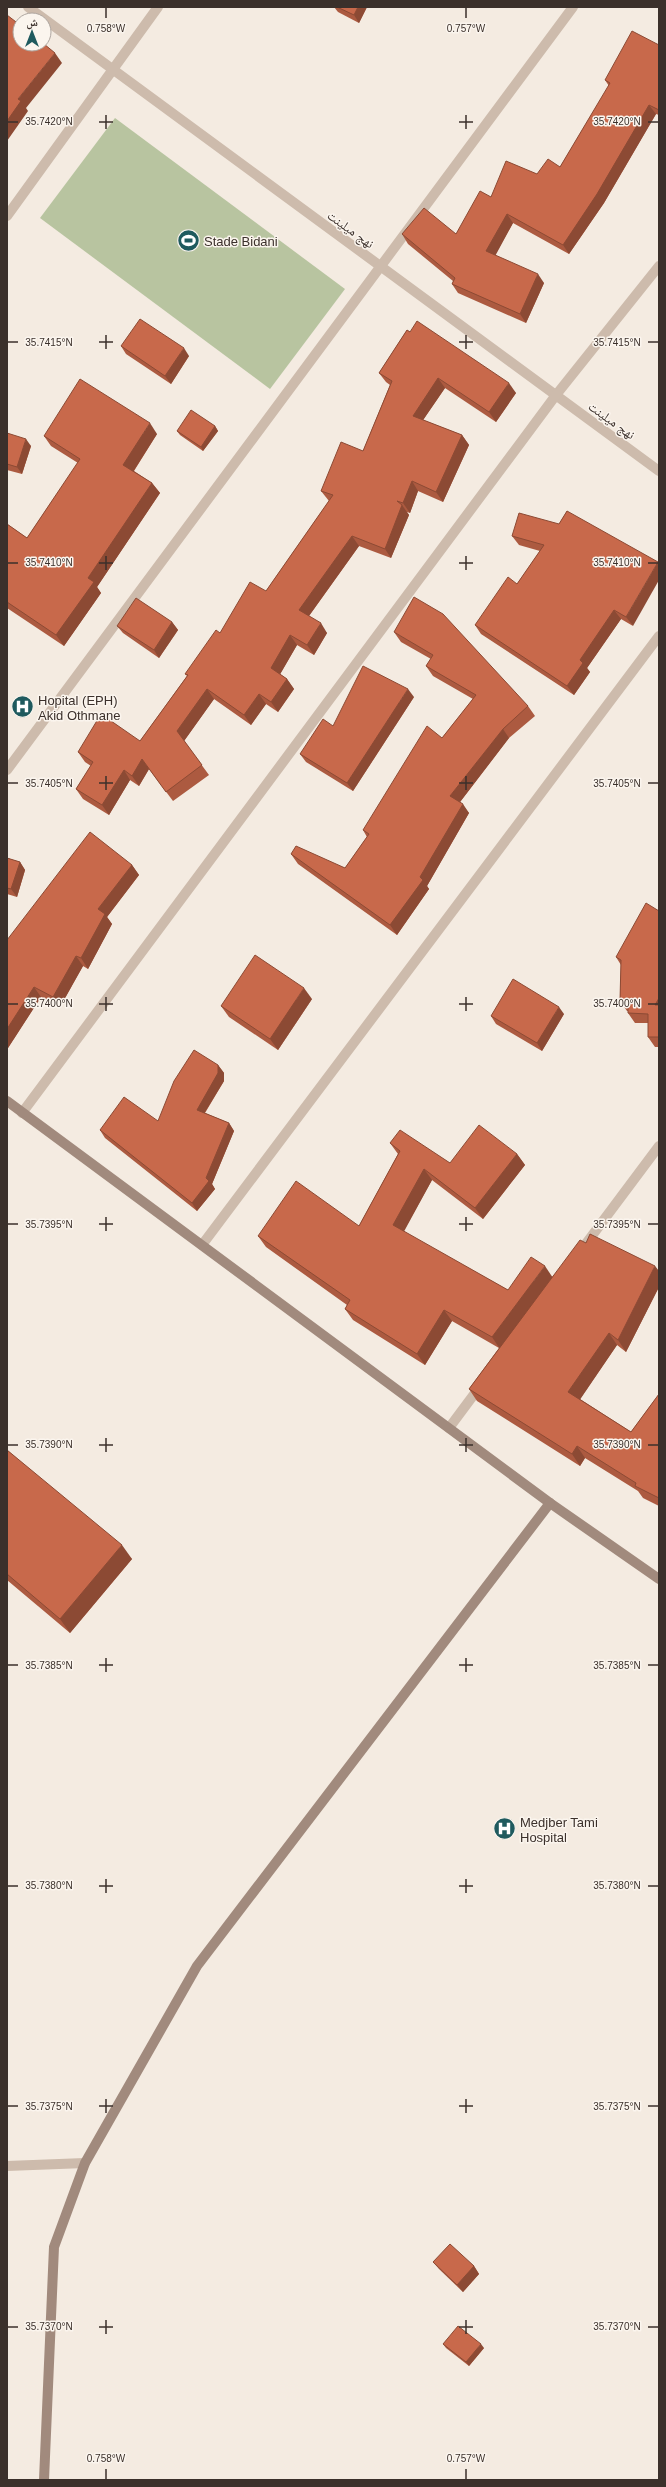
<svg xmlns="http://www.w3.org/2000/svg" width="666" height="2487" viewBox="0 0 666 2487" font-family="Arial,'Noto Naskh Arabic',sans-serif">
	<rect width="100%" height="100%" fill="#f4ebe1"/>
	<polygon fill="#b8c4a0" points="115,118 345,289 270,389 40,218"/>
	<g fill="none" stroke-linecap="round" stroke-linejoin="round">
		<g stroke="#cdbbac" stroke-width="10">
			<polyline points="28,7 659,471"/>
			<polyline points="7,216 158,7"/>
			<polyline points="7,770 573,7"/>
			<polyline points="22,1113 556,395 659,266"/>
			<polyline points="202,1245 659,636"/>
			<polyline points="585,1245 659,1146"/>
			<polyline points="449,1428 481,1385"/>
			<polyline points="7,2166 85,2163"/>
		</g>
		<g stroke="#a18a7d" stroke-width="10">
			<polyline points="7,1101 550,1503 659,1579"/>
			<polyline points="44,2480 54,2247 85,2163 197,1966 550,1503"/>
		</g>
	</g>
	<g fill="#ac5a40">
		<polygon points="334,7 367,7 359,23 338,12"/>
		<polygon points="659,45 659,115 656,114 604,203 569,254 513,223 495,255 544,283 526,323 458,293 452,284 453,281 408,244 402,234 456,234 491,197 537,174 560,167 609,86 605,80"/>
		<polygon points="407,330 516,393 496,422 445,388 423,420 462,435 469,445 443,502 418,491 410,513 407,512 409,515 391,558 359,546 309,616 327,633 314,655 297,645 280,674 287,679 294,689 278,712 266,704 251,725 214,699 184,741 209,775 173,801 149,769 139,786 130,780 109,815 83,799 76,789 91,766 85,762 78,752 140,741 187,676 185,674 220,633 266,591 329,501 321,491 363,451 390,385 386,382 379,373"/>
		<polygon points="121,346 189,356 171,384 126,354"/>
		<polygon points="215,426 218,431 203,451 180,435 177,431"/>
		<polygon points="7,433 31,446 22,474 7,470"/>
		<polygon points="157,434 134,471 152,483 160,493 97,587 101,593 64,646 7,608 7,524 27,538 78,463 51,446 44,436"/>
		<polygon points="567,511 633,626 621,619 587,668 590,672 574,695 481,634 475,625 517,584 540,551 519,545 512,536 559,524"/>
		<polygon points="172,622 178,630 159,658 123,633 117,626"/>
		<polygon points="394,632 528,706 535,716 509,738 460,802 469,813 427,886 429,889 397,935 298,864 291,854 345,868 367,837 363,830 442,738 473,699 433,676 426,666 431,659 401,642"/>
		<polygon points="414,697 353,791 306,762 300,754 333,726"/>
		<polygon points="7,858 20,862 25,870 17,897 7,894"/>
		<polygon points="132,865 139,875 107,917 112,924 88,969 83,966 60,1007 41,997 8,1048 7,1047 7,940"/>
		<polygon points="659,911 659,1047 655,1047 648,1037 648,1023 635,1023 628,1013 628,1011 627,1011 620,1001 621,965 616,957"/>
		<polygon points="312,999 278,1050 229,1017 221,1006"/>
		<polygon points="564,1014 542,1051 496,1024 491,1016"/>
		<polygon points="218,1065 224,1073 224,1081 205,1113 229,1123 234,1131 212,1184 215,1189 197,1211 105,1138 100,1130 158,1121"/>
		<polygon points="390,1143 450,1163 517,1154 525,1165 483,1219 432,1180 403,1232 508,1290 552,1277 586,1243 659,1271 659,1287 626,1352 617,1345 580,1399 631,1432 659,1394 659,1506 643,1498 638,1491 585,1458 580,1466 477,1401 469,1389 499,1348 452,1321 425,1365 353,1320 345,1309 347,1305 266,1247 258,1236 359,1226 398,1154"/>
		<polygon points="7,1450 132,1559 70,1633 7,1580"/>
		<polygon points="433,2262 474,2266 479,2274 463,2292 439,2269"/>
		<polygon points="443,2344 484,2348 469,2366 446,2348"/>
	</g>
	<g fill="#8c4a34">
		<polygon points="358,7 367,7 359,23 354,15"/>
		<polygon points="55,53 62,63 26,108 28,111 7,141 7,121 18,99"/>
		<polygon points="649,105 656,114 604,203 569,254 563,245"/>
		<polygon points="507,214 513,223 493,260 486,251"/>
		<polygon points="538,274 544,283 526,323 520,314"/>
		<polygon points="184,348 189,356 171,384 165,376"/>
		<polygon points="438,378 445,388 419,426 413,416"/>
		<polygon points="509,383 516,393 496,422 489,412"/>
		<polygon points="150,423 157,434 131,475 123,465"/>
		<polygon points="215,426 218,431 203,451 201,447"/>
		<polygon points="462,435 469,445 443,502 436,492"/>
		<polygon points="26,439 31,446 22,474 17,467"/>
		<polygon points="412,481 418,491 410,513 403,503"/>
		<polygon points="152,483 160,493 97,587 101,593 64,646 56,635 88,578"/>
		<polygon points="402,505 409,515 391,558 385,549"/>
		<polygon points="352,536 359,546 306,620 299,610"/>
		<polygon points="658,562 659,564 659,580 633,626 626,617"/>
		<polygon points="614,610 621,619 587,668 590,672 574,695 567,686 580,660"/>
		<polygon points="172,622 178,630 159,658 154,650"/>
		<polygon points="321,623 327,633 314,655 307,645"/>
		<polygon points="290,635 297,645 278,678 271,668"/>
		<polygon points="287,679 294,689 278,712 271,702"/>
		<polygon points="207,689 214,699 184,741 177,731"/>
		<polygon points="408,689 414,697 353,791 347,783"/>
		<polygon points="259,694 266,704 251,725 244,715"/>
		<polygon points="503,729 509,738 457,806 450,796"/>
		<polygon points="142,759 149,769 139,786 132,776"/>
		<polygon points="124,770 130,780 109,815 102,805"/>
		<polygon points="463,804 469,813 427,886 429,889 397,935 390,925 420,877"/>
		<polygon points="20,862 25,870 17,897 11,889"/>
		<polygon points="132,865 139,875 107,917 112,924 88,969 81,958 98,909"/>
		<polygon points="76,956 83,966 60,1007 53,997"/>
		<polygon points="34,987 41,997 8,1048 7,1046 7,1029"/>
		<polygon points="304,988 312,999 278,1050 270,1039"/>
		<polygon points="659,998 659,1010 655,1005"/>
		<polygon points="559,1007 564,1014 542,1051 537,1043"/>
		<polygon points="218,1065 224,1073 224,1081 202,1117 197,1110"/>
		<polygon points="229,1123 234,1131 212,1184 215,1189 197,1211 192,1203 206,1178"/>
		<polygon points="517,1154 525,1165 483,1219 475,1208"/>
		<polygon points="424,1169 432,1180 401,1237 393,1225"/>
		<polygon points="545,1266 553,1278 500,1349 492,1337"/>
		<polygon points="655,1266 659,1271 659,1287 626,1352 618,1340"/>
		<polygon points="444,1310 452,1321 425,1365 417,1354"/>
		<polygon points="609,1333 617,1345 577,1404 568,1392"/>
		<polygon points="577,1446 585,1458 580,1466 572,1454"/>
		<polygon points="122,1545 132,1559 70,1633 60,1619"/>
		<polygon points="474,2266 479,2274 463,2292 457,2285"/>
		<polygon points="481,2344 484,2348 469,2366 466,2362"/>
	</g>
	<g fill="#c8694b" stroke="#8c4a34">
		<polygon points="337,7 358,7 354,15"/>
		<polygon points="7,15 20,25 20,44 44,44 55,53 18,99 21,101 7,121"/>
		<polygon points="632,31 659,45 659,110 649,105 597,194 563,245 507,214 486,251 538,274 520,314 452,284 455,278 402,234 424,208 456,234 480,191 491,197 506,161 537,174 548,159 560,167 610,83 605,80"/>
		<polygon points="140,319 184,348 165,376 121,346"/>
		<polygon points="417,321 509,383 489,412 438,378 413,416 462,435 436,492 412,481 403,503 397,501 402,505 385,549 352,536 299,610 321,623 307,645 290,635 271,668 287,679 271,702 259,694 244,715 207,689 177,731 202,765 166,792 142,759 132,776 124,770 102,805 76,789 93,762 78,752 101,714 140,741 188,675 185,674 216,630 220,633 250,582 266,591 333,495 321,491 341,442 363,451 392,381 379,373 407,330 410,332"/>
		<polygon points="80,379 150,423 123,465 152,483 88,578 94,582 56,635 7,602 7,524 27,538 80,459 44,436"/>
		<polygon points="191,410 215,426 201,447 177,431"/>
		<polygon points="7,433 26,439 17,467 7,464"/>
		<polygon points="567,511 658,562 626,617 614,610 580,660 583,663 567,686 475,625 508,577 517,584 544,545 512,536 519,513 559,524"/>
		<polygon points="414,597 443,614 528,706 503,729 450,796 463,804 420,877 423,880 390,925 291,854 296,846 345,868 369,834 363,830 427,726 442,738 476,695 426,666 433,655 394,632"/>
		<polygon points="136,598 172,622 154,650 117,626"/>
		<polygon points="363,666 408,689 347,783 300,754 323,719 333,726"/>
		<polygon points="90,832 132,865 98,909 105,914 81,958 76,956 53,997 34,987 7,1029 7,940"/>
		<polygon points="7,858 20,862 11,889 7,888"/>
		<polygon points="646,903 659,911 659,998 655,1005 659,1005 659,1037 648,1037 648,1014 628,1013 628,1001 620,1001 621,960 616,957"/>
		<polygon points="255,955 304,988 270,1039 221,1006"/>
		<polygon points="513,979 559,1007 537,1043 491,1016"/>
		<polygon points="194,1050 218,1065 218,1073 197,1110 229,1123 206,1178 209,1181 192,1203 100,1130 124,1097 158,1121 174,1081"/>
		<polygon points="479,1125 517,1154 475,1208 424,1169 393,1225 508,1290 531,1257 545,1266 492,1337 444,1310 417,1354 345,1309 350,1300 258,1236 296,1181 359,1226 400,1151 390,1143 400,1130 450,1163"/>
		<polygon points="590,1234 655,1266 618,1340 609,1333 568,1392 631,1432 659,1394 659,1498 635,1486 636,1483 577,1446 572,1454 469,1389 580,1240 586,1243"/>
		<polygon points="7,1450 122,1545 60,1619 7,1574"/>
		<polygon points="450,2244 474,2266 457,2285 433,2262"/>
		<polygon points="458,2326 481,2344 466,2362 443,2344"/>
	</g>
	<path fill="none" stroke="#3b302b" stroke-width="1.5" d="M 106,8 L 106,18M 466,8 L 466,18M 106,115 L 106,129M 466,115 L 466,129M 8,122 L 18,122M 99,122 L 113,122M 459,122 L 473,122M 648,122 L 658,122M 106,335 L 106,349M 466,335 L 466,349M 8,342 L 18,342M 99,342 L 113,342M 459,342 L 473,342M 648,342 L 658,342M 106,556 L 106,570M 466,556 L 466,570M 8,563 L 18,563M 99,563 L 113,563M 459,563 L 473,563M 648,563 L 658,563M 106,776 L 106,790M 466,776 L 466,790M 8,783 L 18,783M 99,783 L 113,783M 459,783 L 473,783M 648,783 L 658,783M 106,997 L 106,1011M 466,997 L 466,1011M 8,1004 L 18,1004M 99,1004 L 113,1004M 459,1004 L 473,1004M 648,1004 L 658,1004M 106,1217 L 106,1231M 466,1217 L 466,1231M 8,1224 L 18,1224M 99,1224 L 113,1224M 459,1224 L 473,1224M 648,1224 L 658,1224M 106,1438 L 106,1452M 466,1438 L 466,1452M 8,1445 L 18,1445M 99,1445 L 113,1445M 459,1445 L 473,1445M 648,1445 L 658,1445M 106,1658 L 106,1672M 466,1658 L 466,1672M 8,1665 L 18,1665M 99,1665 L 113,1665M 459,1665 L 473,1665M 648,1665 L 658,1665M 106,1879 L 106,1893M 466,1879 L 466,1893M 8,1886 L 18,1886M 99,1886 L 113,1886M 459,1886 L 473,1886M 648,1886 L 658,1886M 106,2099 L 106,2113M 466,2099 L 466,2113M 8,2106 L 18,2106M 99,2106 L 113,2106M 459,2106 L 473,2106M 648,2106 L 658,2106M 106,2320 L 106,2334M 466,2320 L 466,2334M 8,2327 L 18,2327M 99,2327 L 113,2327M 459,2327 L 473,2327M 648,2327 L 658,2327M 106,2469 L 106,2479M 466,2469 L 466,2479"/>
	<defs>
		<symbol id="stadium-disc" viewBox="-11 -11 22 22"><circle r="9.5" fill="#1f5a5e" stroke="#fbf5ee"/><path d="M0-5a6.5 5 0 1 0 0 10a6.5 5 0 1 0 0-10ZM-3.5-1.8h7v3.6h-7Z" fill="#fff"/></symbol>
		<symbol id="hospital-disc" viewBox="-11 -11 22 22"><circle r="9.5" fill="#1f5a5e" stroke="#fbf5ee"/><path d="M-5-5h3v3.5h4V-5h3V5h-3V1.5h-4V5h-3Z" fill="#fff"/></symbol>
	</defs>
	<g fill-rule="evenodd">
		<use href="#stadium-disc" x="176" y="228" width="25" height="25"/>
		<use href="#hospital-disc" x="10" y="694" width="25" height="25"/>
		<use href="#hospital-disc" x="492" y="1816" width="25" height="25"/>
	</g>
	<g text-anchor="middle" stroke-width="3" stroke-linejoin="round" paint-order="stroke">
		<g font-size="13" fill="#3b302b" stroke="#fbf5ee">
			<text transform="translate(351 229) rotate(36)" y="5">نهج ميلينت</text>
			<text transform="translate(612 420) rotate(36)" y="5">نهج ميلينت</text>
		</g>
		<g font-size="13" fill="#3b302b" stroke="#fbf5ee" text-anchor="start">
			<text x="204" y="246">Stade Bidani</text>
			<text x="38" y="705">Hopital (EPH)<tspan x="38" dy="15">Akid Othmane</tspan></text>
			<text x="520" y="1827">Medjber Tami<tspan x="520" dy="15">Hospital</tspan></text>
		</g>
	</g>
	<g font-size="10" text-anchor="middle" fill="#3b302b" stroke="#fbf5ee" stroke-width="3" stroke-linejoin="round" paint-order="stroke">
		<text x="106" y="32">0.758°W</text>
		<text x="466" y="32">0.757°W</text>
		<text x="49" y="125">35.7420°N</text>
		<text x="617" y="125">35.7420°N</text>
		<text x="49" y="346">35.7415°N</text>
		<text x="617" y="346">35.7415°N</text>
		<text x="49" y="566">35.7410°N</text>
		<text x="617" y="566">35.7410°N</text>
		<text x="49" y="787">35.7405°N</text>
		<text x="617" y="787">35.7405°N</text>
		<text x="49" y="1007">35.7400°N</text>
		<text x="617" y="1007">35.7400°N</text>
		<text x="49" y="1228">35.7395°N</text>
		<text x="617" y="1228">35.7395°N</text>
		<text x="49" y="1448">35.7390°N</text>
		<text x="617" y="1448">35.7390°N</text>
		<text x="49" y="1669">35.7385°N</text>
		<text x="617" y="1669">35.7385°N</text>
		<text x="49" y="1889">35.7380°N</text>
		<text x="617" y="1889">35.7380°N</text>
		<text x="49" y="2110">35.7375°N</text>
		<text x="617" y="2110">35.7375°N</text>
		<text x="49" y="2330">35.7370°N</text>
		<text x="617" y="2330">35.7370°N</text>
		<text x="106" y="2462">0.758°W</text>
		<text x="466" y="2462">0.757°W</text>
	</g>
	<rect width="666" height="2487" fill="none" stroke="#3b302b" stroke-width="16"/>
	<g transform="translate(32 32)"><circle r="19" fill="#fbf5ee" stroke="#aea6a0"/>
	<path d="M0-3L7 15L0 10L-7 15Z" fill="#1f5a5e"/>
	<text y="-6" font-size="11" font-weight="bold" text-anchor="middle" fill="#3b302b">ش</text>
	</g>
</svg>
